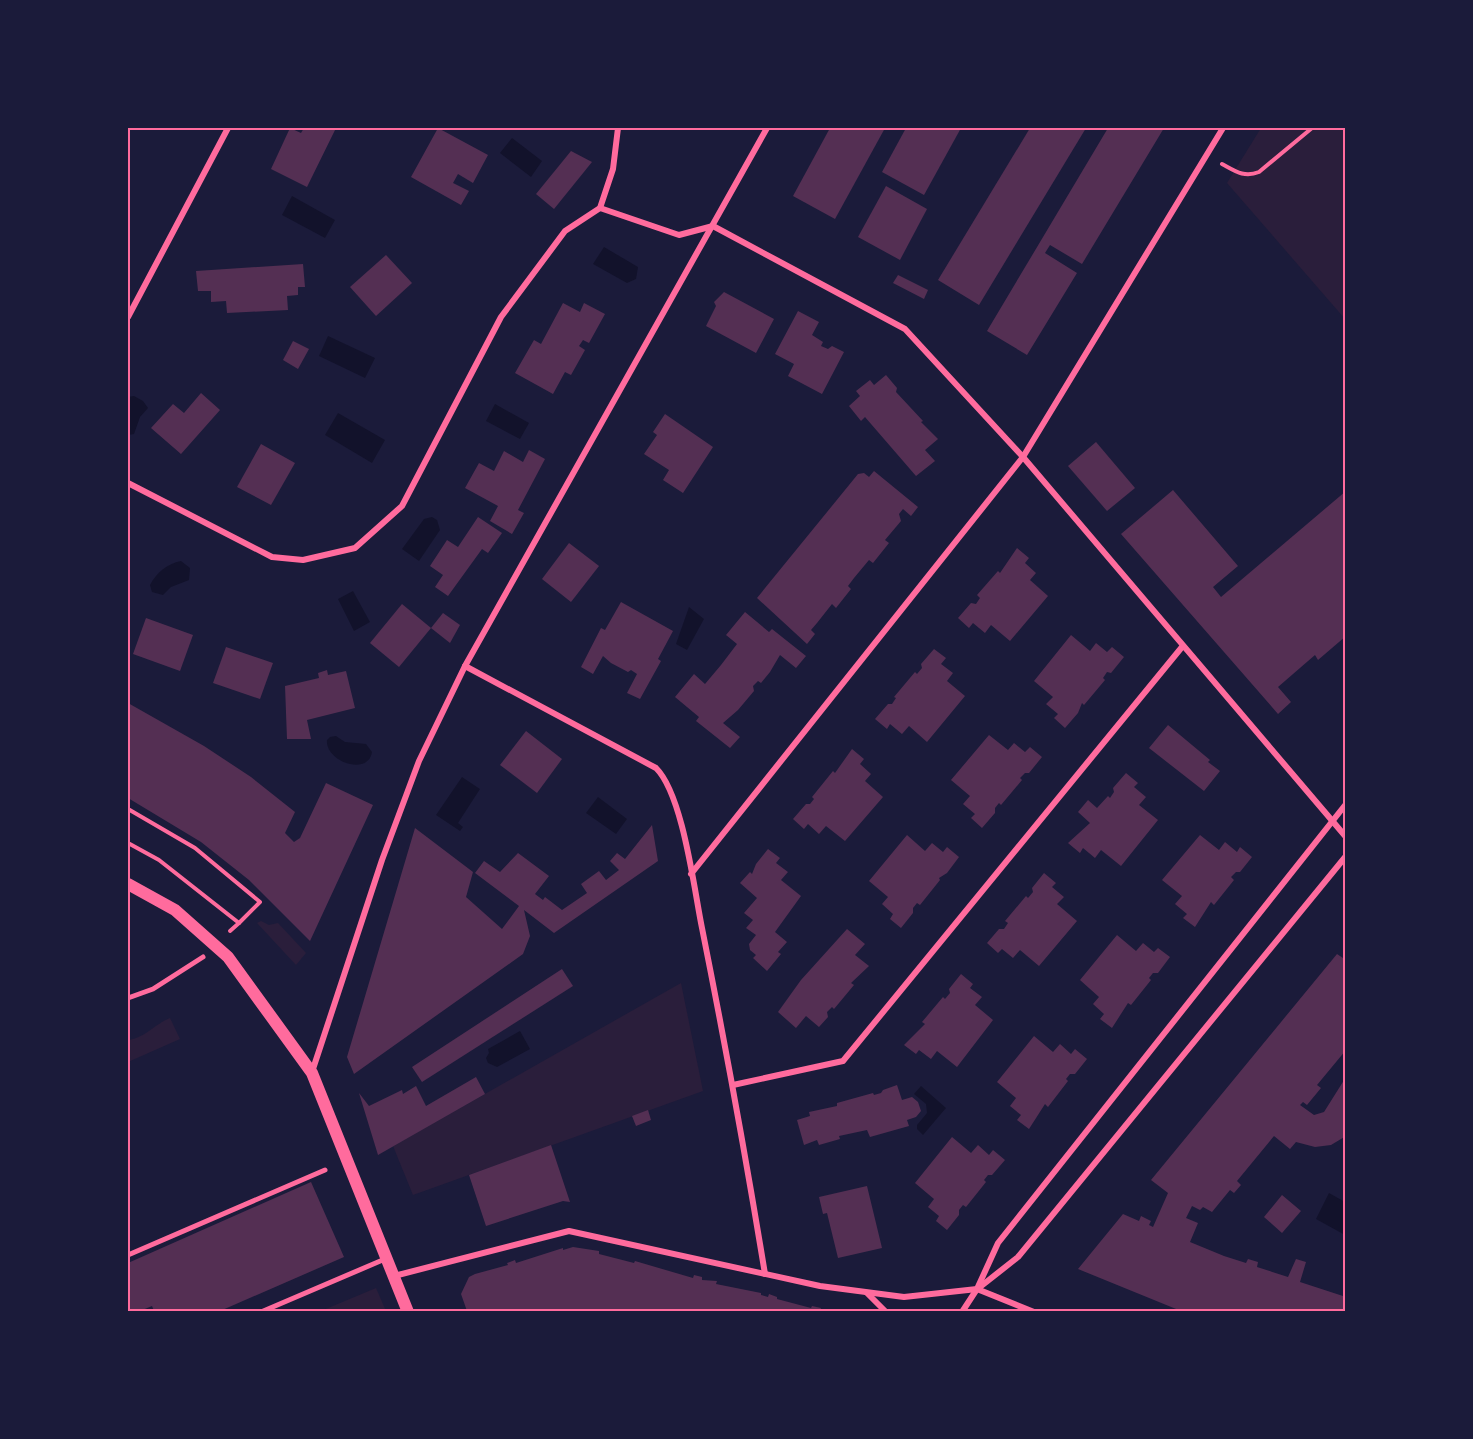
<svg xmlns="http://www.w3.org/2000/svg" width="1473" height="1439" viewBox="0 0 1473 1439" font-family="'Archivo Narrow',sans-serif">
	<rect width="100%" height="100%" fill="#1b1b3a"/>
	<g fill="#2a1e3b">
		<polygon points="1261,128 1345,128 1345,319 1227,183"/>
		<polygon points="261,921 269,925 278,923 306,953 296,965 257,923"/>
		<polygon points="681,983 703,1091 413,1195 393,1146"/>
		<path d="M 170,1018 L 180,1039 L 128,1062 L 128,1040 C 145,1038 155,1024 170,1018 Z"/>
		<polygon points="376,1288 386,1311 321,1311"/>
	</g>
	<g fill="#12122b">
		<polygon points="512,138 542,161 531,177 500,153"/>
		<polygon points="292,196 335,220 325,238 282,215"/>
		<polygon points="604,247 638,267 636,279 627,283 593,264"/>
		<polygon points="328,336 375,358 365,378 319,356"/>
		<polygon points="134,396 143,401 148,408 140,417 134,434 128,435 128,397"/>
		<polygon points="495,404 529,423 520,439 486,421"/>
		<polygon points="338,413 385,440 372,463 325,435"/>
		<polygon points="432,517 437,520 440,530 419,561 402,549 424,519"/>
		<path d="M 181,561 L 190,568 L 189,580 L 171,587 L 163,595 L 152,592 L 150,585 C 157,572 167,564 181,561 Z"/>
		<polygon points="353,591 370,622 354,631 338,599"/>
		<polygon points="689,607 704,619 687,650 676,644"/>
		<path d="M 336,736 L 345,742 L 366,744 L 372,752 C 368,777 325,761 327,740 L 330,737 Z"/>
		<polygon points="462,777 480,789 458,823 463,827 460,831 436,815"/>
		<polygon points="598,797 627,819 616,834 586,813"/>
		<polygon points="520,1031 530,1049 497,1067 488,1063 486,1058 489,1053 488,1049"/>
		<polygon points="921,1086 946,1108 923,1135 917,1129 917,1125 927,1113 926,1104 914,1094"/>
		<polygon points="1329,1193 1345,1202 1345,1235 1316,1219"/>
	</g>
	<g fill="#542f53">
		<polygon points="290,128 301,133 304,128 336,128 307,187 271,169"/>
		<polygon points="438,128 488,155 473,183 458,174 453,183 469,191 461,205 411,177"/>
		<polygon points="830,128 885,128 835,219 793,196"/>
		<polygon points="906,128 961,128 924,195 882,172"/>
		<polygon points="1030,128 1086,128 979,305 938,280"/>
		<polygon points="1108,128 1164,128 1082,264 1050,245 1045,253 1077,273 1027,355 987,331"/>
		<polygon points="571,151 592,162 554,209 536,194"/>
		<polygon points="886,186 927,209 900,260 858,237"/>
		<polygon points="386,255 412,283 376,316 350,287"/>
		<polygon points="303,264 305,287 298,287 298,295 287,296 288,310 227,313 226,301 211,302 211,291 198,291 196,271"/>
		<polygon points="898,275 928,290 924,299 893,283"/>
		<polygon points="724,292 774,319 756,353 706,326 716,306 714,302"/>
		<polygon points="563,303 580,312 584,303 605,314 589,343 583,340 579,346 585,350 571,375 565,372 553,394 515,373 534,340 541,344"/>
		<polygon points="798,311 819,322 812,335 823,342 821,346 828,349 832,346 844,352 822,394 788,376 794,364 775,354"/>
		<polygon points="293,341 309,349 298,369 283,360"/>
		<polygon points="886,375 897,388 896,392 923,421 921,422 938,439 925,450 935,461 916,476 865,417 861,421 849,406 860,396 856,391 870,380 874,385"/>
		<polygon points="201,393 220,410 181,454 151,428 173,404 184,413"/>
		<polygon points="665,414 713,447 683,493 663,480 669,470 644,454 657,435 653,432"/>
		<polygon points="1096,442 1135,488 1107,511 1068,466"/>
		<polygon points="261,444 295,463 271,505 237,487"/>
		<polygon points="529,450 545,459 518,510 524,513 512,534 490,521 498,506 465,488 479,463 494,471 504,451 523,462"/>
		<polygon points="874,471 918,507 911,516 903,509 899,514 901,521 885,540 889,543 873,563 869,560 854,578 848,586 851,589 836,608 832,604 817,623 811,630 815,634 807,644 757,598 858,474 864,473 869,477"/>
		<polygon points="1173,490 1238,566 1213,587 1221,597 1346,491 1346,636 1318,660 1315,655 1278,687 1291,702 1278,714 1121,534"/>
		<polygon points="478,517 502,533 488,553 482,549 448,596 435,587 443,575 430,566 447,540 458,547"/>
		<polygon points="569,543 599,566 571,602 542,579"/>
		<polygon points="1017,548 1029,558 1025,563 1036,573 1030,580 1048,596 1010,641 991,625 985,633 973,623 969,628 958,618 971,603 976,604 980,598 977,595 998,571 1000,573"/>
		<polygon points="621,602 673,631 658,659 661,661 640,699 627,693 637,674 631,670 628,672 611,663 603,656 593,674 581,667 601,628 605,630"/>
		<polygon points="402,604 431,628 399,667 370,643"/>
		<polygon points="745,612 769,632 772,629 806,656 796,668 780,655 770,672 761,683 758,681 753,686 754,691 738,710 723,723 740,737 730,748 696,721 699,717 675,697 694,674 705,684 721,665 737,644 726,635"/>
		<polygon points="443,613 460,625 450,643 431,628"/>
		<polygon points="146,618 193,635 180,671 133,654"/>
		<polygon points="1071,635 1090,651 1096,643 1107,652 1112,647 1124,657 1111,673 1107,672 1103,678 1105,680 1084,705 1082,703 1078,713 1065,728 1054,718 1058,714 1046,704 1053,697 1034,681"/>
		<polygon points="226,647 273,663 260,699 213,683"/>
		<polygon points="934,649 946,658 941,664 953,673 947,681 965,696 927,742 909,726 902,734 890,724 887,729 875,719 888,704 892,704 896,698 894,697 915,672 917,674 922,668 921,664"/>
		<polygon points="327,670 328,675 346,671 355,708 307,720 311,739 287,739 285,686 319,678 318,673"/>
		<polygon points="128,703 204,746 251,777 295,812 285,833 294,842 300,838 326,783 373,805 310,941 249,880 201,842 128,798"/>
		<polygon points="1168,725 1210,760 1208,762 1220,771 1204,791 1149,748"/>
		<polygon points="526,731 562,759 537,793 500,765"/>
		<polygon points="989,735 1008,750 1014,743 1025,752 1030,747 1042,757 1029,773 1025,773 1020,778 1022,780 1001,805 999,803 995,808 995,813 982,828 971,818 975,814 963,804 970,796 951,780"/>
		<polygon points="852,749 864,759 860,764 871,774 865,781 883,797 845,841 826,826 819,834 808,824 804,829 793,819 806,804 810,804 814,799 812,797 833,771 835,773"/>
		<polygon points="1126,773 1138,783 1134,787 1146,797 1139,805 1158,820 1121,866 1101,850 1095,858 1083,848 1080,853 1068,843 1090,823 1078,812 1088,800 1097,808 1108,796 1110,798 1114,792 1113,788"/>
		<polygon points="652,825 658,861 554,933 524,910 530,936 523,954 354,1074 347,1057 415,828 473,872 466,897 502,929 519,906 475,873 484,861 500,872 518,853 549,876 535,894 543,900 545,897 562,910 587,893 581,884 599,871 606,880 619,870 610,861 617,853 625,859"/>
		<polygon points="907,835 925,851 932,843 943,852 947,847 959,857 947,873 939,878 940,880 920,905 917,903 913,908 913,913 901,928 890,919 893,914 882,904 888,897 869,881"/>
		<polygon points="1200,835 1219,850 1225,842 1237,852 1240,847 1252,857 1240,872 1236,872 1231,877 1234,880 1214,905 1211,902 1195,927 1183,918 1187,914 1175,904 1182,896 1162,880"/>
		<polygon points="768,849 780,858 776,863 788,872 781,880 801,896 775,932 787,942 778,952 781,954 767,971 753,958 756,955 750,950 749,944 756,935 746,928 753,920 744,913 757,898 740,883 750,872 752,874 756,864"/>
		<polygon points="1044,873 1056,883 1052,887 1064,897 1057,904 1077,921 1039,966 1020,950 1013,958 1002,949 998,953 987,943 999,929 1004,929 1008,923 1005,921 1026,896 1028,898 1033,892 1032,888"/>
		<polygon points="847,929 865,944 855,955 869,966 851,983 854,985 834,1009 832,1007 827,1012 828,1017 819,1027 806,1016 796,1028 778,1012 801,980"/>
		<polygon points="1117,935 1136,951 1143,943 1154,952 1158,948 1170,957 1158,973 1153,973 1149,978 1151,980 1131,1005 1128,1003 1112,1028 1100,1019 1104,1014 1093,1004 1099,997 1080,980"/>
		<polygon points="1337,954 1346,960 1346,1050 1317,1085 1321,1088 1307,1105 1303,1102 1300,1105 1314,1115 1324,1112 1346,1077 1346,1136 1331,1145 1315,1147 1296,1142 1290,1149 1274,1136 1237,1181 1241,1185 1234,1193 1230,1190 1212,1212 1203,1207 1200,1210 1192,1206 1186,1218 1198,1223 1190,1242 1224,1256 1246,1263 1248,1259 1258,1262 1257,1267 1288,1277 1296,1259 1306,1262 1300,1282 1346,1297 1346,1311 1181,1311 1078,1269 1123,1214 1139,1221 1141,1216 1151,1221 1149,1225 1153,1227 1168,1193 1151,1180"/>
		<polygon points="562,969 573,986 422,1082 412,1067"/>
		<polygon points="961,974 973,984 970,988 982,997 975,1005 993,1020 957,1067 937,1051 931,1059 919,1050 916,1054 904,1045 925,1024 922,1022 943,997 945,999 950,993 949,989"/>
		<polygon points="1034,1036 1053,1052 1060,1044 1071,1054 1075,1049 1087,1059 1075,1074 1070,1074 1066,1079 1068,1081 1048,1107 1045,1104 1029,1129 1017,1120 1021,1115 1010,1106 1016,1098 997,1082"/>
		<polygon points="476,1077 485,1094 378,1155 359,1093 369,1106 402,1090 403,1094 416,1086 426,1106"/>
		<polygon points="897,1085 902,1100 912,1097 918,1102 921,1111 916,1117 907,1120 909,1126 870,1137 867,1130 839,1136 840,1139 819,1145 817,1140 804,1145 797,1120 810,1116 809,1112 837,1106 837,1103 873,1093 874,1095 881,1093 883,1090"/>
		<polygon points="648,1110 651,1120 636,1126 632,1116"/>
		<polygon points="952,1137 971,1153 978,1145 989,1155 993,1150 1005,1160 992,1175 988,1175 984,1180 986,1182 966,1207 963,1205 959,1210 959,1215 947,1230 936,1221 939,1216 928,1207 934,1199 915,1183"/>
		<polygon points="551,1145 570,1202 563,1201 486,1226 469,1175"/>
		<polygon points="311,1182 344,1257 220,1311 154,1311 152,1306 140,1311 128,1311 128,1263"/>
		<polygon points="867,1186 882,1248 838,1258 827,1213 823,1214 819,1197"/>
		<polygon points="1282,1195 1301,1211 1282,1233 1264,1217"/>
		<polygon points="573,1247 599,1251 599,1254 634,1263 635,1261 693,1278 694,1275 702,1277 702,1280 717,1281 716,1284 761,1293 761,1295 768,1297 769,1294 777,1297 777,1299 811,1308 812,1306 821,1308 820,1311 467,1311 461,1294 469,1277 475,1274 508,1265 507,1263 515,1260 516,1263 563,1248 563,1250"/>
	</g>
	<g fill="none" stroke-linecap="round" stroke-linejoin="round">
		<g stroke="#ff6b9d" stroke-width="4">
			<path d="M 1222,164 C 1235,171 1244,178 1259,172 L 1312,128"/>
			<polyline points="128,809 195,848 260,902 239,923"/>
			<polyline points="128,843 159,860 239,923 230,931"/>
		</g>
		<g stroke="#ff6b9d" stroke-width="5">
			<polyline points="128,998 153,989 203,957"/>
			<polyline points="128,1255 325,1170"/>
			<polyline points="261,1312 385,1259"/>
		</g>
		<g stroke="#ff6b9d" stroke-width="6">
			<polyline points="600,208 679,235 713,226 905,329 1023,457 1346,837"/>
			<polyline points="128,317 228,128"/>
			<polyline points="128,483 272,557 303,560 355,548 402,506 501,317 565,231 600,208 613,169 618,128"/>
			<path d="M 465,666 L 656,768 C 683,795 694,889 702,928 C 725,1043 746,1158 765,1274"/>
			<polyline points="691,874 1023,457 1223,128"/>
			<polyline points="312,1072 382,860 419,761 465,666 767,128"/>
			<polyline points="733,1085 843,1061 1182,647"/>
			<polyline points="394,1276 569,1231 820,1286 904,1297 977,1289 1034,1312"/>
			<polyline points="980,1287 1018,1257 1346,856"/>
			<polyline points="867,1293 886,1312"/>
			<polyline points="962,1312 977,1289 998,1243 1346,804"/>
		</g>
		<polyline stroke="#ff6b9d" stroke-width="12" points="128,884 175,910 228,957 312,1073 408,1312"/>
	</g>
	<rect width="1473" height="1439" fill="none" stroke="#1b1b3a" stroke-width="258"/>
	<rect x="129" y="129" width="1215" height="1181" fill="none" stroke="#ff6b9d" stroke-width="2"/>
</svg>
